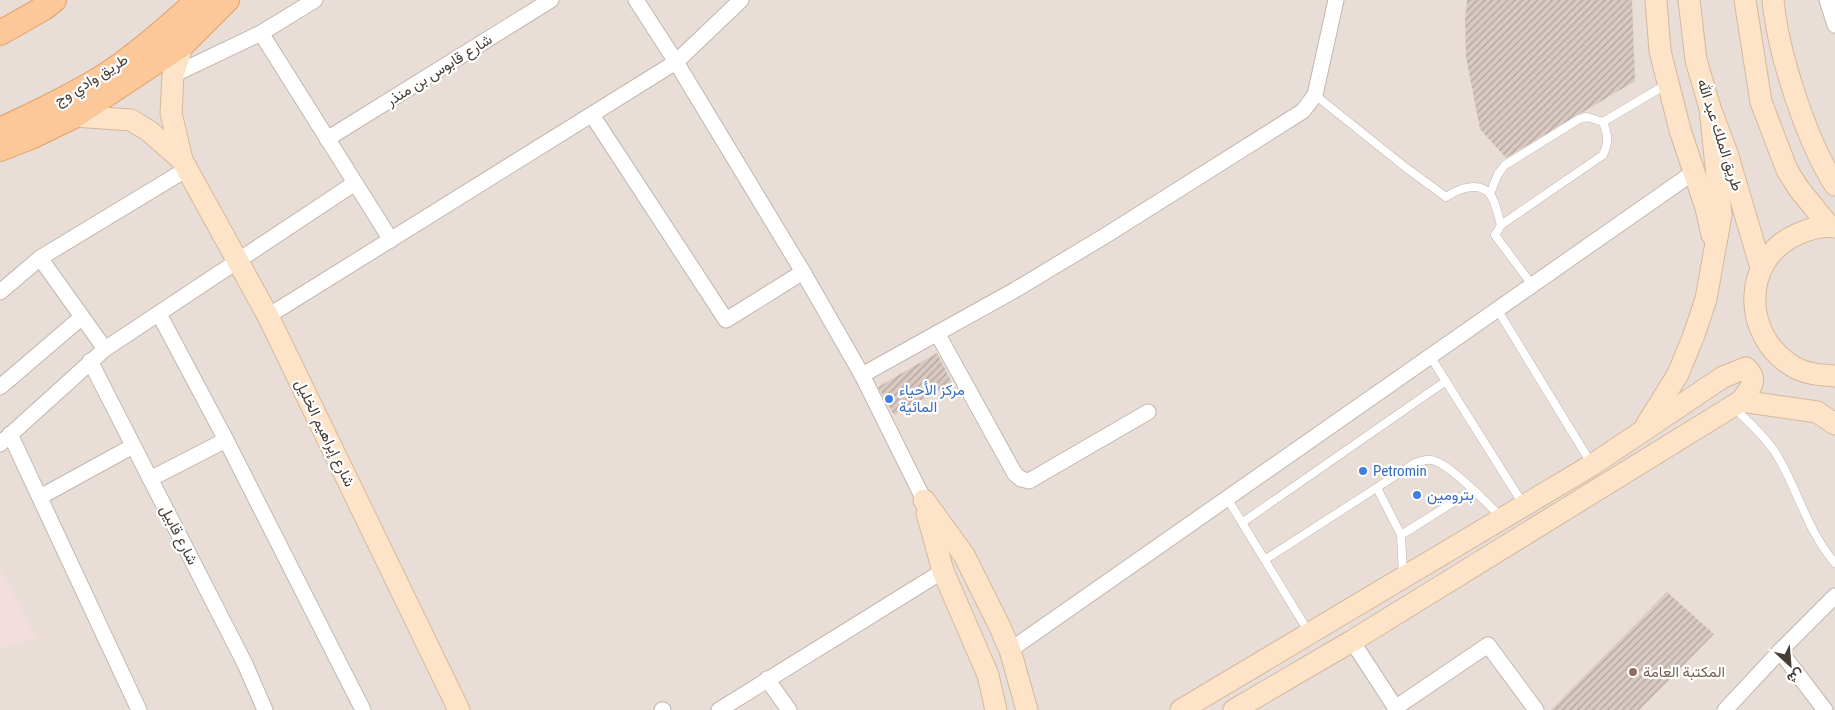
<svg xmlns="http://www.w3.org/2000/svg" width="1835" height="710" viewBox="0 0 1835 710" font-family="'Roboto Condensed',Vazirmatn,sans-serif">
	<defs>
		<pattern id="building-hatch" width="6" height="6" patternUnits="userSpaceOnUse" patternTransform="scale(1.25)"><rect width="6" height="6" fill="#d8c9c1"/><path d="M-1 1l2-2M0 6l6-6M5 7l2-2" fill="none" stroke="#b1a49e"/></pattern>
	</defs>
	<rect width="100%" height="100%" fill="#f4eee9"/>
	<rect fill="#e8ded7" x="0" y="0" width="1835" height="710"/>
	<polygon fill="#f4dddf" points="0,569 36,637 0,649"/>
	<g fill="url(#building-hatch)">
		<polygon points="1467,0 1632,0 1635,81 1506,158 1480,129 1466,57 1465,20"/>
		<polygon points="937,353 952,383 894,415 878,387"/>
		<polygon points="1667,592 1714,634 1639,710 1551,710"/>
	</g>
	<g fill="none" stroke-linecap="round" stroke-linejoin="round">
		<defs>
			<g id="lane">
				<path d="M 1315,95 L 1405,167 L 1446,197 C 1458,189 1478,181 1490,194 C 1496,202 1498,216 1501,225 L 1495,235 L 1532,285"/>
				<polyline points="1490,194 1498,174 1505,165 1579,119 1587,117 1603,122 1667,84"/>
				<path d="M 1501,225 L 1603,155 C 1609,142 1608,135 1603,122"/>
				<polyline points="1497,309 1591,463"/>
				<polyline points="1430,356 1523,504"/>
				<path d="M 1733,407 C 1748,421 1763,435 1775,452 C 1797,487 1807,531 1835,563"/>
				<polyline points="1377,488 1401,535 1403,575"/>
				<polyline points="1227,498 1308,631"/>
				<polyline points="1243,522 1446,381"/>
				<polyline points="1401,535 1473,490"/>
				<path d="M 1266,559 L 1415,463 C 1420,462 1426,459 1431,460 C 1447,461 1489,505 1501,517"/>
			</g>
			<g id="street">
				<polyline points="636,0 676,62 803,272 862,375 924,500"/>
				<polyline points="1827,0 1835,25"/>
				<polyline points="261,33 391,240"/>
				<polyline points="173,75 261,33 315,0"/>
				<polyline points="592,115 726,320 803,272"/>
				<polyline points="327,139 551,0"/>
				<polyline points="40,258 105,349"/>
				<polyline points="0,292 40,258 187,169"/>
				<polyline points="159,314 226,440 363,710"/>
				<polyline points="268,316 676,62 741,0"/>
				<polyline points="937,333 1015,474 1021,479 1029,481 1148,412"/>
				<polyline points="90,361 245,664 265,710"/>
				<polyline points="862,375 1015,290 1108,234 1303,111 1315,95 1336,0"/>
				<polyline points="0,387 82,317"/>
				<polyline points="10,434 139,710"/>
				<polyline points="0,444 105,349 355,183"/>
				<polyline points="150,479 226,440"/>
				<polyline points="40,497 133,446"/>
				<polyline points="1352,641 1397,710"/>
				<polyline points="1010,650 1694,172"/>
				<polyline points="1780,651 1825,710"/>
				<polyline points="767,679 789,710"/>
				<polyline points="1395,708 1488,645 1536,710"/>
				<polyline points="662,710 663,710"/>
				<polyline points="719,710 943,571"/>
				<polyline points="1725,710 1780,651 1835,596"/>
			</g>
			<g id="secondary">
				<polyline points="1656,0 1660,51 1680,130 1706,208 1712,235"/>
				<polyline points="1689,0 1696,60 1710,108 1727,153 1761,268"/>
				<polyline points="1745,0 1761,102 1787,170 1799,189 1829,226"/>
				<path d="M 1773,0 C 1778,53 1806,140 1835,185"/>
				<polyline points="183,44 173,75 171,113 182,160 268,316 459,710"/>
				<polyline points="74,116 131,120 149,131 182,160"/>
				<path d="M 1835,227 C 1822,225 1809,229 1798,234 C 1740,259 1742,337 1794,367 C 1806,374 1821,375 1835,376"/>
				<polyline points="1741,401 1817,412 1835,424"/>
				<polyline points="1647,424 1678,374 1694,335 1706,299 1721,215 1710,108"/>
				<polyline points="924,500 964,555 1000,627 1010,650 1027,710"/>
				<polyline points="927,513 943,571 988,675 996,710"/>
				<path d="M 1181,710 L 1592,465 L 1723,377 L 1746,368 C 1759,380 1750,389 1741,401 L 1352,641 L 1234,710"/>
			</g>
			<g id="primary">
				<polyline points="0,33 44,8 54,0"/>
				<path d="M 0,130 C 36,113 79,93 112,71 C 142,50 171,25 198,0"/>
				<polyline points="0,149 31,137 74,116 183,44 227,0"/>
			</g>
		</defs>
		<use href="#lane" stroke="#c2b6ae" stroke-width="9"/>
		<use href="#street" stroke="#c2b6ae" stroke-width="17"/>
		<use href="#secondary" stroke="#d5b89c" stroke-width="23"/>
		<use href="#primary" stroke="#e1a069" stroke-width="26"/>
		<use href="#lane" stroke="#fff" stroke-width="8"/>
		<use href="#street" stroke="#fff" stroke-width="15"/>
		<use href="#secondary" stroke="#fde4c9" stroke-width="21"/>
		<use href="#primary" stroke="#fcc89a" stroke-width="24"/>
	</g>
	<g fill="#3f7fe0" stroke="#fff" stroke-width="2">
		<circle cx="889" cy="399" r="5"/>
		<circle cx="1363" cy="471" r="5"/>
		<circle cx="1417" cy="495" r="5"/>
	</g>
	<circle fill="#8d6e63" stroke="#fff" stroke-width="2" cx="1633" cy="672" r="5"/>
	<g text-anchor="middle" stroke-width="4.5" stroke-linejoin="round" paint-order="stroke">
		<g font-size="15" fill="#473d37" stroke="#fff">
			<text transform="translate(439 70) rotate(-32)" y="5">شارع قابوس بن منذر</text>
			<text transform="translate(91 80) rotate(-32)" y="5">طريق وادي وج</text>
			<text transform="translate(1720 135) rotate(72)" y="5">طريق الملك عبد الله</text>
			<text transform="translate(325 433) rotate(64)" y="5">شارع إبراهيم الخليل</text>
			<text transform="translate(179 535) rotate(63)" y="5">شارع قابيل</text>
		</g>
		<g font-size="15" fill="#366cbe" stroke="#fff" text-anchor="start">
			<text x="899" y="395">مركز الأحياء<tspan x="899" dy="17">المائية</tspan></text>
			<text x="1373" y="476">Petromin</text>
			<text x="1427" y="500">بترومين</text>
		</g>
		<g font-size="15" fill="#785e54" stroke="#fff" text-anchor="start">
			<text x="1643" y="677">المكتبة العامة</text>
		</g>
	</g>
	<g transform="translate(1790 665) rotate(154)" stroke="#ffffff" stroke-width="4" paint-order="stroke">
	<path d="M0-4L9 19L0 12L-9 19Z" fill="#473d37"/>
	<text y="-8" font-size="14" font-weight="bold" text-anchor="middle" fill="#473d37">ش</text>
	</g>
</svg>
